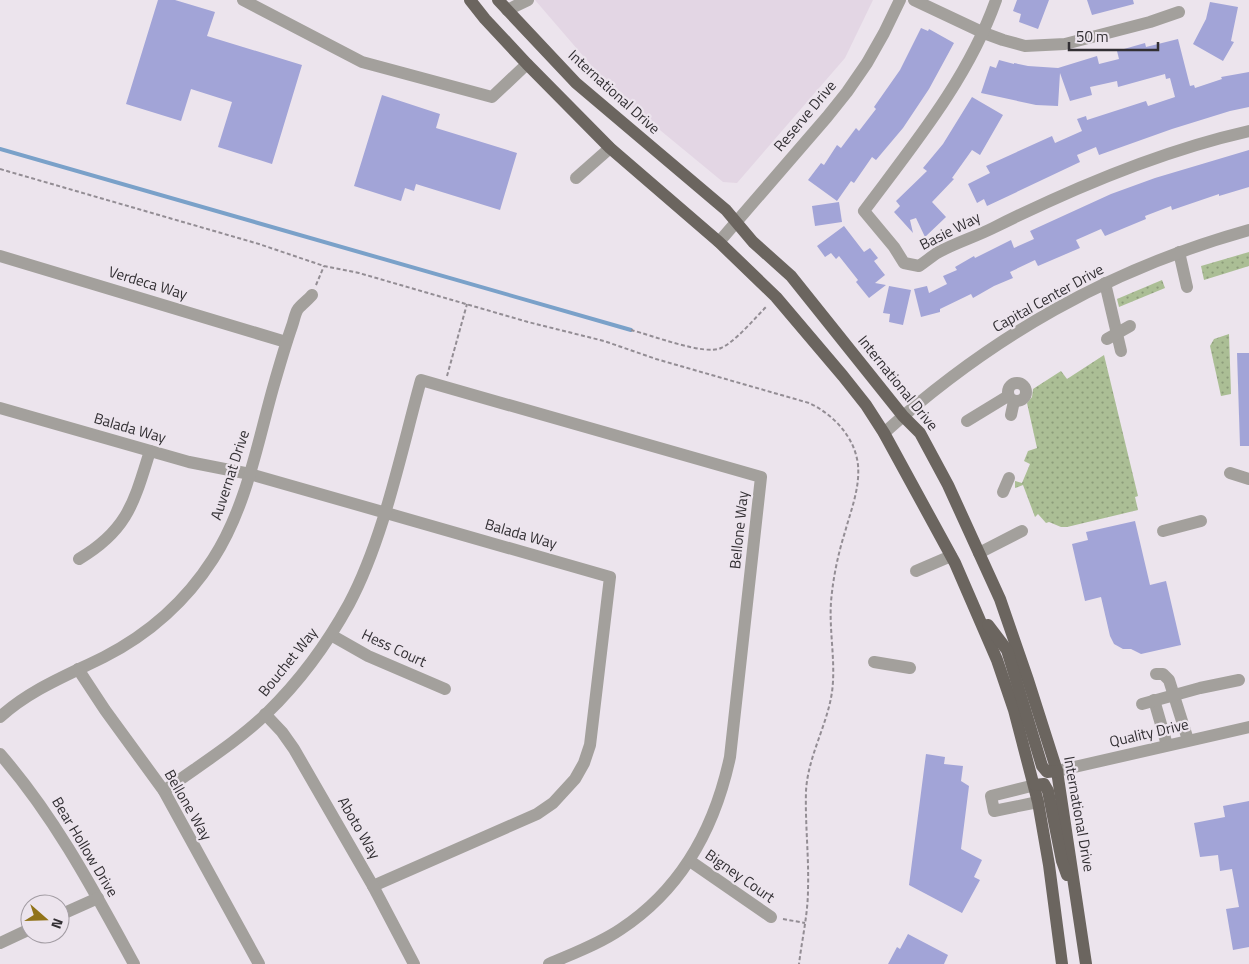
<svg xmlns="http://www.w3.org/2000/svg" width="1249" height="964" viewBox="0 0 1249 964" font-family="'Titillium Web',sans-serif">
	<defs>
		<pattern id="grass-dots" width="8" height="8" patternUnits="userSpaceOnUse" patternTransform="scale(1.25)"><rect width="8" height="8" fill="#abbe95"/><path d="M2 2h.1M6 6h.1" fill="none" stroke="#8c9b7a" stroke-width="1.8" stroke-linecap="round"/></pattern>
	</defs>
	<rect width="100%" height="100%" fill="#ece4ed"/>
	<polygon fill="#e3d6e4" points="535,0 873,0 845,58 737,183 723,182 615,93"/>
	<g fill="url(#grass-dots)">
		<polygon points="1249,252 1249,266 1204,280 1201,266"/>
		<polygon points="1162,280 1165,288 1119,307 1117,299"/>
		<polygon points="1229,334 1231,394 1221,396 1210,346 1214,339"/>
		<polygon points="1104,355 1138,496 1135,497 1138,510 1067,527 1061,527 1049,522 1046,523 1038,514 1035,517 1023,485 1015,488 1015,481 1022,483 1030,464 1024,461 1028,451 1037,448 1027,403 1032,397 1033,389 1061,371 1067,379"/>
	</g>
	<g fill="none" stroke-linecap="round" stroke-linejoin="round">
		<polyline stroke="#7aa1c9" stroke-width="4" points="0,149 631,330"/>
	</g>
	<g fill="#a2a4d7">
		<polygon points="158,0 175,0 215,12 207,36 302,65 272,164 218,147 232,102 191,89 181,121 126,104"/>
		<polygon points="1017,0 1049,0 1038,29 1019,22 1021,14 1013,11"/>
		<polygon points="1087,0 1133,0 1134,4 1092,15"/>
		<polygon points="1210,2 1238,7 1231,41 1234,42 1223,61 1193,44 1206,19"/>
		<polygon points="921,28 928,31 929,29 954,43 929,89 903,128 876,160 872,157 854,183 851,181 837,201 808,180 821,163 824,165 837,145 841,148 856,128 859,131 876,109 874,107 900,70"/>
		<polygon points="1178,39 1190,86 1194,85 1195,88 1222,79 1221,77 1249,72 1249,107 1230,111 1172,129 1099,155 1096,147 1077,155 1080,162 1002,199 987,206 984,199 977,203 968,184 990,173 986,166 1052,136 1055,143 1082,131 1077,119 1086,116 1087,120 1146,101 1148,106 1175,97 1170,78 1166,79 1165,74 1118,87 1117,81 1090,87 1092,95 1070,101 1060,73 1058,106 1036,105 981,93 990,66 996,68 999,60 1014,64 1014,63 1028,66 1058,68 1097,56 1099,64 1119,59 1117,51 1145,43 1146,47"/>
		<polygon points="382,95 440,114 436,128 517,153 500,210 416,184 414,191 405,188 401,201 354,186"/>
		<polygon points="972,97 1003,115 980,155 972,150 952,178 954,179 932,202 946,217 925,237 916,218 910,220 913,233 894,212 900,206 896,201 927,171 923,168 943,144"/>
		<polygon points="1249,150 1249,187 1219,196 1219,194 1172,210 1171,206 1145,216 1146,219 1105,236 1101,229 1076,240 1080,248 1038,266 1035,260 1010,272 1013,278 994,286 973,298 971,294 940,309 940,312 921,317 914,289 927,286 929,293 947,284 943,276 957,270 955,267 974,256 975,258 1011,240 1014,248 1034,239 1030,231 1111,194 1155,178"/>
		<polygon points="839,202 842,222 815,226 812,206"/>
		<polygon points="844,226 864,252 870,248 878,258 874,261 885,275 875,283 886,285 869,298 856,282 858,280 839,256 836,259 831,253 825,257 817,246"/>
		<polygon points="889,286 911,290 903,325 889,322 890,314 883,313"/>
		<polygon points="1237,353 1249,353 1249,446 1240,446"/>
		<polygon points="1135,521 1150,585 1166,581 1181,645 1141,654 1131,649 1123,649 1114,644 1110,636 1101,597 1085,601 1072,544 1088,540 1086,532"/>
		<polygon points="926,754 945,757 944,764 963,766 961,781 969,786 961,849 982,860 974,877 980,880 962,913 909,885"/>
		<polygon points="1249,801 1249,947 1233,950 1226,909 1239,907 1232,869 1220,871 1218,855 1200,857 1194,823 1225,817 1223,806"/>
		<polygon points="908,934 948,955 944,964 888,964 897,947 900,949"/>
	</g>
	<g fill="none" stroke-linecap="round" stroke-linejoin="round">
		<g stroke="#938d94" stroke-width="2" stroke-dasharray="4 2.5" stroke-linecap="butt">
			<path d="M 0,169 L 259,244 L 324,266 L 359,273 L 528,322 L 604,341 L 656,359 L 809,403 C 833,414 855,437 858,465 C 860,488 851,510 845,532 C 838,554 833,578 831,602 C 829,632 836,662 832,692 C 827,726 808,756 806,791 C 805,824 809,856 808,889 C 808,914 802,939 799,964"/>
			<polyline points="316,285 324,266"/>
			<path d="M 631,330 C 651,335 705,356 721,348 C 734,343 756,317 767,306"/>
			<polyline points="447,376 467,304"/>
			<polyline points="783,919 805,923"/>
		</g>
		<g stroke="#a3a09c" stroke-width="12">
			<polyline points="243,0 362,62 492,97 527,64"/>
			<polyline points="914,0 984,33 1003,40 1025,46 1065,44 1150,22 1179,12"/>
			<path d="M 996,0 C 968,79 914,144 864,211 L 894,247 L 904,263 L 919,266 C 925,262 931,257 937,253 C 955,243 975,237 993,228 C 1075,187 1160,151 1249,131"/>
			<polyline points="507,10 528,0"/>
			<polyline points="576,178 610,148"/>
			<polyline points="719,242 827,117 847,92 867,63 884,33 900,0"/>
			<polyline points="1179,252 1187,287"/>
			<polyline points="0,256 286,342"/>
			<polyline points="1105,283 1121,351"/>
			<polyline points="1107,339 1130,326"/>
			<circle cx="1017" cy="392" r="9"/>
			<polyline points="0,408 189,462 250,474 610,577 590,745 584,763 575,779 553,803 537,814 373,886"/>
			<polyline points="1011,415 1014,401"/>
			<polyline points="967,421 1008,396"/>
			<path d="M 884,433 C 992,336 1109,269 1249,230"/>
			<polyline points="1230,473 1249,479"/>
			<polyline points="1003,492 1009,478"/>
			<polyline points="1163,531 1201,521"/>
			<polyline points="979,553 1022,531"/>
			<path d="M 79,559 C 128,530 134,502 150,451"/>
			<polyline points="916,571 951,556"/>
			<polyline points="331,635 368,656 445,689"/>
			<polyline points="874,662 910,668"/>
			<polyline points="78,669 105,710 164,791 259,964"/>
			<polyline points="1156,674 1163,674 1169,680 1188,740"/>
			<polyline points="1154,700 1167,745"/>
			<polyline points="1142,704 1200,688 1239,680"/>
			<polyline points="265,714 282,732 294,749 373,886 414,964"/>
			<path d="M 0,717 C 31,689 68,675 104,657 C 149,634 186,601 213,559 C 246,508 257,445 273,388 C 279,367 285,346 292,326 C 294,321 295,313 298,309 C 302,304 308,300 312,295"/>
			<path d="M 0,754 C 55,817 94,891 134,964"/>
			<polyline points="1057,771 1249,727"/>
			<polyline points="1035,785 991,796 994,811 1038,802"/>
			<path d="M 164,791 C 198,766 236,743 267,713 C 300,681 327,644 349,604 C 384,538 401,452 421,380 L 761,477 L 730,757 C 715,827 683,888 621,929 C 599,944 574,953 549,964"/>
			<polyline points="690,861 771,917"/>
			<polyline points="60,915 98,898"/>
			<polyline points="0,943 30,929"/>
		</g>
		<g stroke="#6b655f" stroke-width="12">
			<polyline points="470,0 485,19 527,64 610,148 719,242 776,297 843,376 866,405 884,433 955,563 997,660 1014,710 1038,802 1049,865 1062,964"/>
			<polyline points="498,0 576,83 726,210 753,242 791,276 903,416 920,433 948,485 1000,599 1028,680 1057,771 1086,964"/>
			<polyline points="988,625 1007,650 1042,766 1047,772 1057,771"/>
			<polyline points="1035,785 1044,784 1048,791 1062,861 1067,875"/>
		</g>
	</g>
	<g text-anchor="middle" stroke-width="4.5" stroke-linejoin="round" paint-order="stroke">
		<g font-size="15" fill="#322f33" stroke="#ece4ed">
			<text transform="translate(614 92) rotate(42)" y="5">International Drive</text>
			<text transform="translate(805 116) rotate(-50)" y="5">Reserve Drive</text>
			<text transform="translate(950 231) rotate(-27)" y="5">Basie Way</text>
			<text transform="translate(148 283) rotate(17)" y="5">Verdeca Way</text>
			<text transform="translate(1048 298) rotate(-29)" y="5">Capital Center Drive</text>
			<text transform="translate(898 383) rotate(51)" y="5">International Drive</text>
			<text transform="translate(130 428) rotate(16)" y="5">Balada Way</text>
			<text transform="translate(230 475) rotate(-72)" y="5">Auvernat Drive</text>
			<text transform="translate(739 530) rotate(-84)" y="5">Bellone Way</text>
			<text transform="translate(521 534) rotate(16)" y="5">Balada Way</text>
			<text transform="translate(394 648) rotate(25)" y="5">Hess Court</text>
			<text transform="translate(288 662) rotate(-51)" y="5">Bouchet Way</text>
			<text transform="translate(1149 733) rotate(-13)" y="5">Quality Drive</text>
			<text transform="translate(188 805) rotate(60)" y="5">Bellone Way</text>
			<text transform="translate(1079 814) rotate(80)" y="5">International Drive</text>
			<text transform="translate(359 828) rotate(60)" y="5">Aboto Way</text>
			<text transform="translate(85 847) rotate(59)" y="5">Bear Hollow Drive</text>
			<text transform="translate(740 876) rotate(35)" y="5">Bigney Court</text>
		</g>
	</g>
	<g transform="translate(45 919) rotate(110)"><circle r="24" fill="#ece4ed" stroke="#a29ca3"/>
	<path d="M0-4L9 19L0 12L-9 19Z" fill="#917319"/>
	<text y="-8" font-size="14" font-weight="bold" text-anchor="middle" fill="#322f33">N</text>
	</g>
	<path d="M1069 42v8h89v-8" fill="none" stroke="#322f33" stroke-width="2.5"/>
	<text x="1076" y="42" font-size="15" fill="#322f33" stroke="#ece4ed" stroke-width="4" paint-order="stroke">50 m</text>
</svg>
